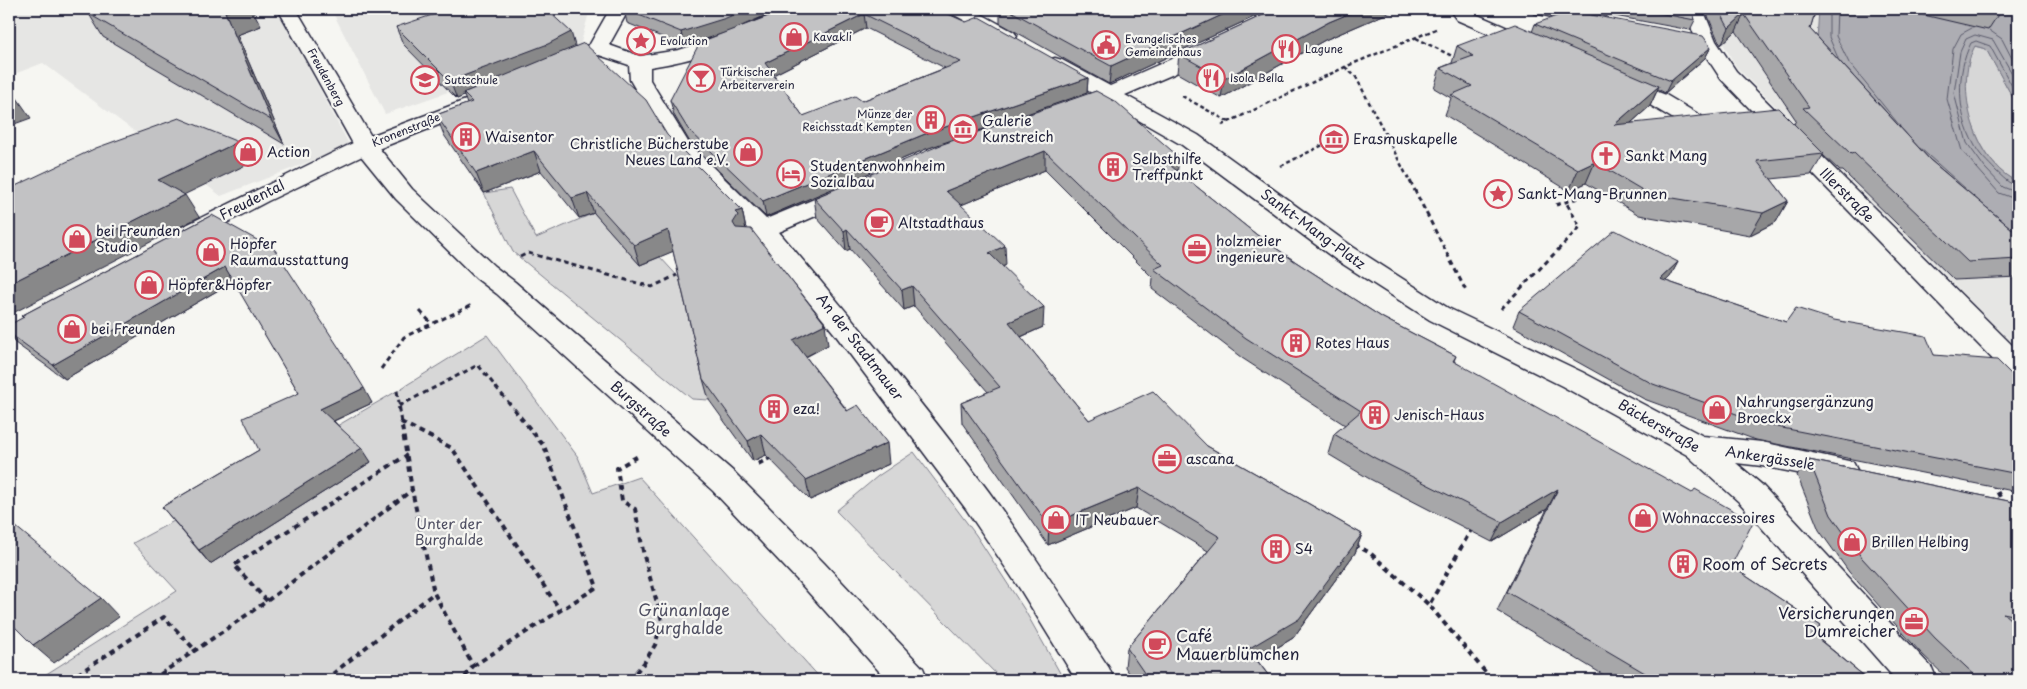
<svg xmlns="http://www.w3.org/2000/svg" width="2027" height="689" viewBox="0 0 2027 689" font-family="'Playpen Sans',sans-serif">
	<rect width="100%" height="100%" fill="#f6f6f2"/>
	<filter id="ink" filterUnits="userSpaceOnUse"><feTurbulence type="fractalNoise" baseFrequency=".02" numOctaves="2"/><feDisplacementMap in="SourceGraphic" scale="10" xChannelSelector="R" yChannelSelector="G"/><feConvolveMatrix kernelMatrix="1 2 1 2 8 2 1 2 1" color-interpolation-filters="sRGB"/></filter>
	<g filter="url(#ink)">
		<g fill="#e6e6e4">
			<polygon points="9,9 277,9 350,146 221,196 43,63 9,76"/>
			<polygon points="331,9 590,9 580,46 385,114"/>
			<polygon points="1703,9 1819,9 1818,12 2018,260 2018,348 1737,68"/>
		</g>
		<g fill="#d7d7d7" stroke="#7c7c89">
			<path d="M 1974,46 L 1986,49 L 2018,107 L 2018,182 C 1988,170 1970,126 1965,96 C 1963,81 1969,59 1974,46 Z"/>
			<polygon points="510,189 536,238 594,213 640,265 660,257 681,280 709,400 692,399 513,252 484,193"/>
			<polygon points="487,335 578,457 593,493 639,477 822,680 37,680 177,591 133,543 174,521 397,391"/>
			<polygon points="914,452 976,535 1024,609 1064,680 1002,680 836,511 878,476"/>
		</g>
		<path fill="#adadb3" stroke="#757583" d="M 1819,9 L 2018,9 L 2018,107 L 1986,49 L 1975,46 C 1953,86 1975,164 2018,182 L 2018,260 L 1817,40 Z"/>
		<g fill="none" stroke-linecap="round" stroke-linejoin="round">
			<g stroke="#5a5a6b" stroke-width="1">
				<polyline points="1829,9 1829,37 1838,58"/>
				<polyline points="1837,9 1836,36 1849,63 1900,126"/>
				<polyline points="1972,28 1961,34 1953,49 1947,99 1962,151 1999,193 2018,200"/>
				<polyline points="1989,30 2002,39 2018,70"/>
				<polyline points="2018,84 1993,40 1975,35 1966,39 1960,52 1954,93 1967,143 1985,168 2003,187 2018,193"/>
				<path d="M 2018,97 L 1990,46 L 1976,41 L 1971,43 C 1956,72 1957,115 1974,144 C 1979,155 1988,162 1996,171 C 2003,177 2008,184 2018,186"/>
				<polyline points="1920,148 1965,188"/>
			</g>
			<defs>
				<g id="minor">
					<path d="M 610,9 L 629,9 L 609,45 L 640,56 L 679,50 L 729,34 L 784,9 L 808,9 L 806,13 C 755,37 706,59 650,67 L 650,80 L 690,145 L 766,219 L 841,188 L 849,186 L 857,188 L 861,193 L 857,198 L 779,232 C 851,317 923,403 989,492 C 1031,550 1070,609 1109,668 L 1114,680 L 1076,680 L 1020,589 L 966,509 L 834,333 L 758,239 L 673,154 L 630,80 L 629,65 L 599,55 C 585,63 568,76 552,72 L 549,68 L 552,64 L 590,44 Z"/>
					<polygon points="948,9 972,9 1014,32 1017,36 1014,40 1000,40 951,13"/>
					<polygon points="1449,9 1468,9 1471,12 1540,42 1543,46 1540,50 1533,52 1526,50 1457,20"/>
					<polygon points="1531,9 1568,9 1606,17 1609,21 1606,25 1599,27 1534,13"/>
					<polygon points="1210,42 1217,44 1220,48 1217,52 1176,73 1125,95 1198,135 1353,247 1448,308 1582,372 1703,436 1762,442 1853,462 1857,470 1853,478 1842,482 1762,466 1736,463 1761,484 1932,668 1937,680 1896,680 1739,502 1687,455 1562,386 1430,320 1335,259 1182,145 1107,102 1097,105 1089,104 1086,99 1092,93 1048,68 1045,64 1048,60 1055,58 1062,60 1110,86"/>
					<polygon points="1619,77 1666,95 1703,117 1706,122 1703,127 1695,129 1687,127 1650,105 1612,87 1609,83 1612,79"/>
					<polygon points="471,98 479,99 482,104 479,109 373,151 268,201 194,240 185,243 176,240 173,235 176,230 357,141"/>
				</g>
				<g id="tertiary">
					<polygon points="278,9 296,9 375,143 412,189 494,266 515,282 735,473 824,563 923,668 928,680 887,680 800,583 713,491 497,294 476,278 396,199 357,151"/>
					<polygon points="1685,9 1703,9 1716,41 1736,71 2018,351 2018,378 2008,375 1721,79 1696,41"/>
				</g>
			</defs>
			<use href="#minor" stroke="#22223b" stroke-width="3"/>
			<use href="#tertiary" stroke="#22223b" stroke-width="3"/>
			<g stroke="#22223b" stroke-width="2.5" stroke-dasharray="4 3" stroke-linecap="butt">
				<polyline points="1416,38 1456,58"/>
				<polyline points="1345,67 1356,77 1410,182"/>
				<polyline points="1182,96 1229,122"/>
				<polyline points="1222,125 1345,67 1436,29"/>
				<polyline points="1281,166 1323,145"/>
			</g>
			<g stroke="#22223b" stroke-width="3" stroke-dasharray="5 4" stroke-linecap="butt">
				<polyline points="1410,181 1466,291"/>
				<polyline points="1556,205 1600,191"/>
				<polyline points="520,257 528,253 652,287 677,275"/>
				<polyline points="1501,309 1580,227 1566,202"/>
				<polyline points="420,311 432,324"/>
				<polyline points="381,369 404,337 472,305"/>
				<polyline points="397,391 400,408"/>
				<polyline points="399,406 478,365 513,408"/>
			</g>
			<g stroke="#22223b" stroke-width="4" stroke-dasharray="5.5 4.5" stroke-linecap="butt">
				<polyline points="399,407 412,490 434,593 473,666 463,680"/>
				<polyline points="401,422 452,448 560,610"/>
				<polyline points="758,464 772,457"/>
				<polyline points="1993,483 2002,501"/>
				<polyline points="1472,528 1429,605 1492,680"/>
				<polyline points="1354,544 1370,553 1429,605"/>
				<polyline points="267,601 234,565 407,455"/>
				<polyline points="473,666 597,587 544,446 512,407"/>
				<polyline points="69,680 164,617 196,651"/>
				<polyline points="152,680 267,601 412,490"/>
				<polyline points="325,680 434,593"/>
				<polyline points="629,680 644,663 655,645 662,621 644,556 635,509 622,501 617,468 640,455"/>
			</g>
			<use href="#minor" fill="#f6f6f2" fill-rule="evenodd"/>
			<use href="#tertiary" fill="#f6f6f2" fill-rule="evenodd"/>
		</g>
		<g fill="#a7a7a9" stroke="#22223b" fill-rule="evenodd">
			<path d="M 624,9 L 780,9 L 739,28 L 787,9 L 937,9 L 1088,78 L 1087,93 L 926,149 L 766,217 L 691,144 L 674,115 L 670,100 L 718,36 L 684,46 L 627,23 ZM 866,28 L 945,68 L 862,101 L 803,116 L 773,75 Z"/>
			<polygon points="1000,9 1271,9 1109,84 1000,23"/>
			<polygon points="1276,9 1397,9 1325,40 1221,98 1177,73 1179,54"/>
			<polygon points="1594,9 1692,9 1695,20 1690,30 1593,12"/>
			<polygon points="1705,9 1816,9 1810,29 1930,160 2018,234 2018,277 1954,280 1843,171 1840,171 1823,155 1811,175 1771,179 1788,201 1776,222 1750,235 1639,215 1586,183 1569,191 1445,115 1451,98 1434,88 1440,68 1452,63 1457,46 1532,32 1535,24 1711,47 1705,58 1665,93 1658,89 1650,106 1631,123 1794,124 1796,120 1736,31 1721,45 1718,40"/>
			<polygon points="1898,9 2000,9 1999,13 1988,30"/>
			<polygon points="89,14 261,26 237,35 284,144 103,37"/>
			<polygon points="396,27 575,47 742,210 746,229 828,345 806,357 889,464 810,500 766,455 753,461 709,400 703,379 673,251 640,265 594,213 579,218 541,171 484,193 444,135 436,115 467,104 464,96 457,99 403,44"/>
			<polygon points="1096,91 1177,171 1257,235 1296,262 1383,318 1456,356 1454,361 1731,566 1821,626 1813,634 1869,680 1612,680 1497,611 1547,509 1492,542 1368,478 1328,454 1334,434 1345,425 1242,358 1152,289 1153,278 1045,170 961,205 1006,265 1003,267 1043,327 1021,337 1089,420 1207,446 1362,534 1355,553 1293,638 1257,660 1272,680 1134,680 1125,667 1127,648 1208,551 1136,508 1048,545 962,423 961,403 988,392 914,306 904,310 850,249 846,251 817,218 814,198"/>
			<polygon points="212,215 372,403 334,421 371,462 210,564 162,507 259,450 299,393 234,281 65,379 15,343 9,336 9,325 23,318 21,316"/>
			<polygon points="1678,262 1670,277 1666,281 1786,322 1934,355 2018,381 2018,492 1756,440 1644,399 1513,326 1519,311"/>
			<polygon points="1809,460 2018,503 2018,680 1949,680 1920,652 1849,572 1819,530 1797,475"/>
		</g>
		<g fill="#888889" stroke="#22223b">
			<polygon points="234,9 252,9 261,26 237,35 284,144 271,120 225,12"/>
			<polygon points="746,9 780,9 728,32 684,46 681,32"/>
			<polygon points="1235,9 1271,9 1109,84 1111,66"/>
			<polygon points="1360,9 1397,9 1325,40 1221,98 1224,79 1329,22"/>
			<polygon points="864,14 866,28 767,78 765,63"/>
			<polygon points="1744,14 1736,31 1721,45 1729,28"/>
			<polygon points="571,32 576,49 463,93 464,96 457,99 450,81"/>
			<polygon points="1711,47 1705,58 1665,93 1671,81"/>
			<polygon points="1088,78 1087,93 926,149 766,217 763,201 925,134"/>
			<polygon points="9,84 13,90 16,98 17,98 31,118 9,126"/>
			<polygon points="1659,86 1650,106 1605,146 1614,125"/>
			<polygon points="238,142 250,163 171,201 158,180"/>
			<polygon points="534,151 541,171 484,193 476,173"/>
			<polygon points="1045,151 1045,170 947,211 946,191"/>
			<polygon points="1179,157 1177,177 1166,162"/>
			<polygon points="1595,162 1586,183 1569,191 1578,170"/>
			<polygon points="587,193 594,213 579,218 572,198"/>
			<polygon points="185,195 199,217 11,314 9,311 9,284"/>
			<polygon points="1788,201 1776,222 1750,235 1763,213"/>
			<polygon points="742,210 746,230 737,244 733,223 735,212"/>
			<polygon points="847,229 850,249 846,251 844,231"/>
			<polygon points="668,230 674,251 640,265 634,245"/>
			<polygon points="1005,246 1006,265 989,273 989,253"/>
			<polygon points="1678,262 1670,277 1652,294 1660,279"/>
			<polygon points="225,267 234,281 65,379 53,365"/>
			<polygon points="912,286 914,306 904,310 902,290"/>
			<polygon points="1044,307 1043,327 1009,342 1009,322"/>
			<polygon points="825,324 828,345 797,361 793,340"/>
			<polygon points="364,388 372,403 329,423 320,409"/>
			<polygon points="761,434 766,455 753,461 748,441"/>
			<polygon points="887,443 889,464 810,500 806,480"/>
			<polygon points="362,448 371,462 210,564 199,550"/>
			<polygon points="1139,488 1136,508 1048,545 1049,525"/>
			<polygon points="1558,489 1547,509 1492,542 1502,522"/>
			<polygon points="1362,534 1355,553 1293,638 1243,668 1248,649"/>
			<polygon points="101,598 119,617 54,663 33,645"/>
		</g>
		<g fill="#c2c2c4" stroke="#22223b" fill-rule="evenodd">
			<polygon points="101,9 234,9 225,12 271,120 89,14"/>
			<polygon points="450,9 546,9 571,32 548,44 450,81 396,27"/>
			<polygon points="624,9 746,9 726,18 681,32"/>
			<path d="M 787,9 L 937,9 L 966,22 L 979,17 L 1088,78 L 925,134 L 763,201 L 688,129 L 670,100 L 700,42 ZM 864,14 L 961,62 L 862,101 L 855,96 L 803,116 L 765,63 Z"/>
			<polygon points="1007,9 1235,9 1111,66"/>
			<polygon points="1276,9 1360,9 1329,22 1224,79 1179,54"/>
			<polygon points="1637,9 1692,9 1695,20"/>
			<polygon points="1719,9 1816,9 1810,29 1930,160 2018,234 2018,259 1968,262 1854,153 1851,154 1803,108 1809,107 1744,14 1729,28 1726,23"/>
			<polygon points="1981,9 2000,9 1999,13"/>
			<polygon points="1570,11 1703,36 1711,47 1671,81 1535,24"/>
			<polygon points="1515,24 1659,86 1614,125 1778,108 1824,154 1757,161 1788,201 1763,213 1649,194 1595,162 1578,170 1451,95 1472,86 1440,68 1473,56 1457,46"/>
			<polygon points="584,43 646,100 667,135 742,210 735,212 738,215 733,223 736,228 751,229 825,324 793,340 847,411 858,405 887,443 806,480 761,434 748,441 703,379 668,230 634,245 587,193 572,198 534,151 476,173 436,115 472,102 463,93"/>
			<polygon points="9,90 17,98 9,101"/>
			<polygon points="1096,91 1116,102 1179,157 1166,162 1257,235 1296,262 1383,318 1456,356 1453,361 1692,493 1695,489 1753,522 1731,566 1821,626 1812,634 1869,680 1647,680 1650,676 1507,592 1558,489 1502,522 1375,458 1334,434 1361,411 1246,338 1154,269 1163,265 1045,151 946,191 1005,246 989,253 1044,307 1009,322 1089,420 1153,391 1207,446 1362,534 1299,619 1248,649 1272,680 1149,680 1127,648 1220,537 1139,488 1049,525 961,403 1000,387 912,286 902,290 847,229 844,231 814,198 943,144"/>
			<polygon points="179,118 238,142 158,180 185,195 9,284 9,189 96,148"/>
			<polygon points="212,215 275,250 341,351 364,388 320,409 362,448 199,550 162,507 259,450 243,418 299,393 225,267 53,365 9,333 9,325 24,317 21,316"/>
			<polygon points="1615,230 1678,262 1660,279 1786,322 1796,308 1834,320 1926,336 1934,355 1997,360 2018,381 2018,474 1767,425 1653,384 1519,311"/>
			<polygon points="1809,460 2018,503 2018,616 2003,613 2018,626 2018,680 1980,680 1935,638 1862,558 1831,515"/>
			<polygon points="9,521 101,598 33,645 9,621"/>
		</g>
	</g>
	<defs>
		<symbol id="shop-ring" viewBox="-11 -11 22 22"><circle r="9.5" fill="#f6f6f2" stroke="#d1495b" stroke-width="1.5"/><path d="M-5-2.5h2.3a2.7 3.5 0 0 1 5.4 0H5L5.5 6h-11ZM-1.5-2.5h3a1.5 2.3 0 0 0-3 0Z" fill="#d1495b"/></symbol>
		<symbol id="sight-ring" viewBox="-11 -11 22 22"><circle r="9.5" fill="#f6f6f2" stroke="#d1495b" stroke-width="1.5"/><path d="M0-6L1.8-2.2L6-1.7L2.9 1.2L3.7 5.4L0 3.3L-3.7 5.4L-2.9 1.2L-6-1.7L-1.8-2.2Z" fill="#d1495b"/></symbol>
		<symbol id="civic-ring" viewBox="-11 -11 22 22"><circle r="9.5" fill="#f6f6f2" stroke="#d1495b" stroke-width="1.5"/><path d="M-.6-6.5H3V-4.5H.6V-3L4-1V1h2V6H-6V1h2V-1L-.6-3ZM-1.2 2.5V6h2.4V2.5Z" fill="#d1495b"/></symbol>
		<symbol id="restaurant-ring" viewBox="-11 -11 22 22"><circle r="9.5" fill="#f6f6f2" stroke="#d1495b" stroke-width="1.5"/><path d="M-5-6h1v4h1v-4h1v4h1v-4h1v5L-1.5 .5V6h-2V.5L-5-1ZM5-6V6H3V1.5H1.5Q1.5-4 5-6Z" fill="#d1495b"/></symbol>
		<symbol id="bar-ring" viewBox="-11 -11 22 22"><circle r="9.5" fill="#f6f6f2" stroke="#d1495b" stroke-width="1.5"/><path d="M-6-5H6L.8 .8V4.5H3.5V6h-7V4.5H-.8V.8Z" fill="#d1495b"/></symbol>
		<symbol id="school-ring" viewBox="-11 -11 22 22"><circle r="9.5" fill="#f6f6f2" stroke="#d1495b" stroke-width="1.5"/><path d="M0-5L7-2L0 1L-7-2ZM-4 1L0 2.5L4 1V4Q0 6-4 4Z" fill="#d1495b"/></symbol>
		<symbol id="building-ring" viewBox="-11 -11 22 22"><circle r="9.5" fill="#f6f6f2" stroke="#d1495b" stroke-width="1.5"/><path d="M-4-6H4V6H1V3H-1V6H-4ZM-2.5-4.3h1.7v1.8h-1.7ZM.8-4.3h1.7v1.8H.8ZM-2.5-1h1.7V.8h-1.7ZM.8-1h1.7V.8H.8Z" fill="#d1495b"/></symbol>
		<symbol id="museum-ring" viewBox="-11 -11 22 22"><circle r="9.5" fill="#f6f6f2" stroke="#d1495b" stroke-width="1.5"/><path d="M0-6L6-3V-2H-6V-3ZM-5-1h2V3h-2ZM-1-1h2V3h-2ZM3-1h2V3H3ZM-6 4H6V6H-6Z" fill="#d1495b"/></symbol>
		<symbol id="church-ring" viewBox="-11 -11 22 22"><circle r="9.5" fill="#f6f6f2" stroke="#d1495b" stroke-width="1.5"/><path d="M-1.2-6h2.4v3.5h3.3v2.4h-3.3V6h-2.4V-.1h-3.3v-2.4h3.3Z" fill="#d1495b"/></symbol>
		<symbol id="hotel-ring" viewBox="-11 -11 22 22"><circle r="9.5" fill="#f6f6f2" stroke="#d1495b" stroke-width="1.5"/><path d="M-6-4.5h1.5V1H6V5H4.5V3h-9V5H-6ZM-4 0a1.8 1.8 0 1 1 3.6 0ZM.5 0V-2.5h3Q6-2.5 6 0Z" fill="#d1495b"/></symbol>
		<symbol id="cafe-ring" viewBox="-11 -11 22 22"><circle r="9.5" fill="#f6f6f2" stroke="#d1495b" stroke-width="1.5"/><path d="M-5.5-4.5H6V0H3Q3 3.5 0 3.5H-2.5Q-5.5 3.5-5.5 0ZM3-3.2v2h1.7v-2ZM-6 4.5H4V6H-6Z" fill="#d1495b"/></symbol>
		<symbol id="office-ring" viewBox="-11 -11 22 22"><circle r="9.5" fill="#f6f6f2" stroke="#d1495b" stroke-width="1.5"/><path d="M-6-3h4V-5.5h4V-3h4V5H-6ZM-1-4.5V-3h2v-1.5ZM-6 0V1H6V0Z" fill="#d1495b"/></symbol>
	</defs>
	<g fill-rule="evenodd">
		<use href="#shop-ring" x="778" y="21" width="32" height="32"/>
		<use href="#sight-ring" x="625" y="25" width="32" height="32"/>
		<use href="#civic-ring" x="1090" y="29" width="32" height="32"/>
		<use href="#restaurant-ring" x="1270" y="33" width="32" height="32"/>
		<use href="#bar-ring" x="685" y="62" width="32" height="32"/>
		<use href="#restaurant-ring" x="1195" y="62" width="32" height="32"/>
		<use href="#school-ring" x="409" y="64" width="32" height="32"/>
		<use href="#building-ring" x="915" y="104" width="32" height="32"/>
		<use href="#museum-ring" x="947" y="113" width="32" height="32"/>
		<use href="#building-ring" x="450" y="121" width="32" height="32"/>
		<use href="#museum-ring" x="1318" y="123" width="32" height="32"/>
		<use href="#shop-ring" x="232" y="136" width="32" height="32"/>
		<use href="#shop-ring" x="732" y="136" width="32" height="32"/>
		<use href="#church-ring" x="1590" y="140" width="32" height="32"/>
		<use href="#building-ring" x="1097" y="151" width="32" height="32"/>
		<use href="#hotel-ring" x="775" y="158" width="32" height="32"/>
		<use href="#sight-ring" x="1482" y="178" width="32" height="32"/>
		<use href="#cafe-ring" x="863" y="207" width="32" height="32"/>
		<use href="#shop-ring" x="61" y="223" width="32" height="32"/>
		<use href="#office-ring" x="1181" y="233" width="32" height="32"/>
		<use href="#shop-ring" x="195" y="236" width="32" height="32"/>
		<use href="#shop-ring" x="133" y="269" width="32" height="32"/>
		<use href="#shop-ring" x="56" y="313" width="32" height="32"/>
		<use href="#building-ring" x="1280" y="327" width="32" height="32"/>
		<use href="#building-ring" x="758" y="393" width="32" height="32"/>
		<use href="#shop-ring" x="1701" y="394" width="32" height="32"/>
		<use href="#building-ring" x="1359" y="399" width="32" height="32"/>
		<use href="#office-ring" x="1151" y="443" width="32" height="32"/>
		<use href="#shop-ring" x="1627" y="502" width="32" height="32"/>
		<use href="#shop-ring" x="1040" y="504" width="32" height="32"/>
		<use href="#shop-ring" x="1836" y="526" width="32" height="32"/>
		<use href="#building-ring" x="1260" y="533" width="32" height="32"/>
		<use href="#building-ring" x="1667" y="548" width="32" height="32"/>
		<use href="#office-ring" x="1898" y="606" width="32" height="32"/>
		<use href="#cafe-ring" x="1141" y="629" width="32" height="32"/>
	</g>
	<g text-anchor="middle" stroke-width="4.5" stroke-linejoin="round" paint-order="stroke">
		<g font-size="11" fill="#22223b" stroke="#f6f6f2" text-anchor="start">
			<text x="813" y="41">Kavakli</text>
			<text x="1125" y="43">Evangelisches<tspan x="1125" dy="13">Gemeindehaus</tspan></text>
			<text x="660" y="45">Evolution</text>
			<text x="1305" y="53">Lagune</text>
			<text x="720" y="76">Türkischer<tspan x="720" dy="13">Arbeiterverein</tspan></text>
			<text x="1230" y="82">Isola Bella</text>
			<text x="444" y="84">Suttschule</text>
			<text x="912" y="118" text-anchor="end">Münze der<tspan x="912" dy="13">Reichsstadt Kempten</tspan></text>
		</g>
		<g font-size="11" fill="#22223b" stroke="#f6f6f2">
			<text transform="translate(326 77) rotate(61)" y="4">Freudenberg</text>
			<text transform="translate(406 130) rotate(-22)" y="4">Kronenstraße</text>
		</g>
		<g font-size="14" fill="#22223b" stroke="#f6f6f2" text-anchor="start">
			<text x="982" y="126">Galerie<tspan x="982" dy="16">Kunstreich</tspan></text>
			<text x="485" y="142">Waisentor</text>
			<text x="1353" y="144">Erasmuskapelle</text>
			<text x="729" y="149" text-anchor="end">Christliche Bücherstube<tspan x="729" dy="16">Neues Land e.V.</tspan></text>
			<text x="267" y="157">Action</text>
			<text x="1625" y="161">Sankt Mang</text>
			<text x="1132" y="164">Selbsthilfe<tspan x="1132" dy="16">Treffpunkt</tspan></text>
			<text x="810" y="171">Studentenwohnheim<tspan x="810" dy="16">Sozialbau</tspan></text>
			<text x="1517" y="199">Sankt-Mang-Brunnen</text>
			<text x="898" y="228">Altstadthaus</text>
			<text x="96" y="236">bei Freunden<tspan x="96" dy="16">Studio</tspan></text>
			<text x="1216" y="246">holzmeier<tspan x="1216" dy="16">ingenieure</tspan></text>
			<text x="230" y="249">Höpfer<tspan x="230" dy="16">Raumausstattung</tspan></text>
			<text x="168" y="290">Höpfer&amp;Höpfer</text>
			<text x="91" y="334">bei Freunden</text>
			<text x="1315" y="348">Rotes Haus</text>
			<text x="1736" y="407">Nahrungsergänzung<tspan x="1736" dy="16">Broeckx</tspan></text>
			<text x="793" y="414">eza!</text>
			<text x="1394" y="420">Jenisch-Haus</text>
			<text x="1186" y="464">ascana</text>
			<text x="1662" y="523">Wohnaccessoires</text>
			<text x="1075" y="525">IT Neubauer</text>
			<text x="1871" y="547">Brillen Helbing</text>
			<text x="1295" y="554">S4</text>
		</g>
		<g font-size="14" fill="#22223b" stroke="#f6f6f2">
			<text transform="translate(1847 195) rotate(45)" y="5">Illerstraße</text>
			<text transform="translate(252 200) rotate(-27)" y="5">Freudental</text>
			<text transform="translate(1313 229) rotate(36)" y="5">Sankt-Mang-Platz</text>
			<text transform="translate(860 347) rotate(52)" y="5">An der Stadtmauer</text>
			<text transform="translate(641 409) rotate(42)" y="5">Burgstraße</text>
			<text transform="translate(1659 426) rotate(30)" y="5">Bäckerstraße</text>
			<text transform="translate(1770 458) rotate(9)" y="5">Ankergässele</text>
		</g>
		<g font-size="14" fill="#4f4f62" stroke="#f6f6f2">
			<text x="449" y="529">Unter der<tspan x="449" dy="16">Burghalde</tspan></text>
		</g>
		<g font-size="16" fill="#22223b" stroke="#f6f6f2" text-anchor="start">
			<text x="1702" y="570">Room of Secrets</text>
			<text x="1895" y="619" text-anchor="end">Versicherungen<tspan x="1895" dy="18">Dumreicher</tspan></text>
			<text x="1176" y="642">Café<tspan x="1176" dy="18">Mauerblümchen</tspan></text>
		</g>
		<g font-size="16" fill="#4f4f62" stroke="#f6f6f2">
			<text x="684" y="616">Grünanlage<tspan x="684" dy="18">Burghalde</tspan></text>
		</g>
	</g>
	<rect width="2027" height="689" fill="none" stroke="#f6f6f2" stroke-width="30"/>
	<rect x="15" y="15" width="1997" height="659" fill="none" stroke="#22223b" stroke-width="2" filter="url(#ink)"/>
</svg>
